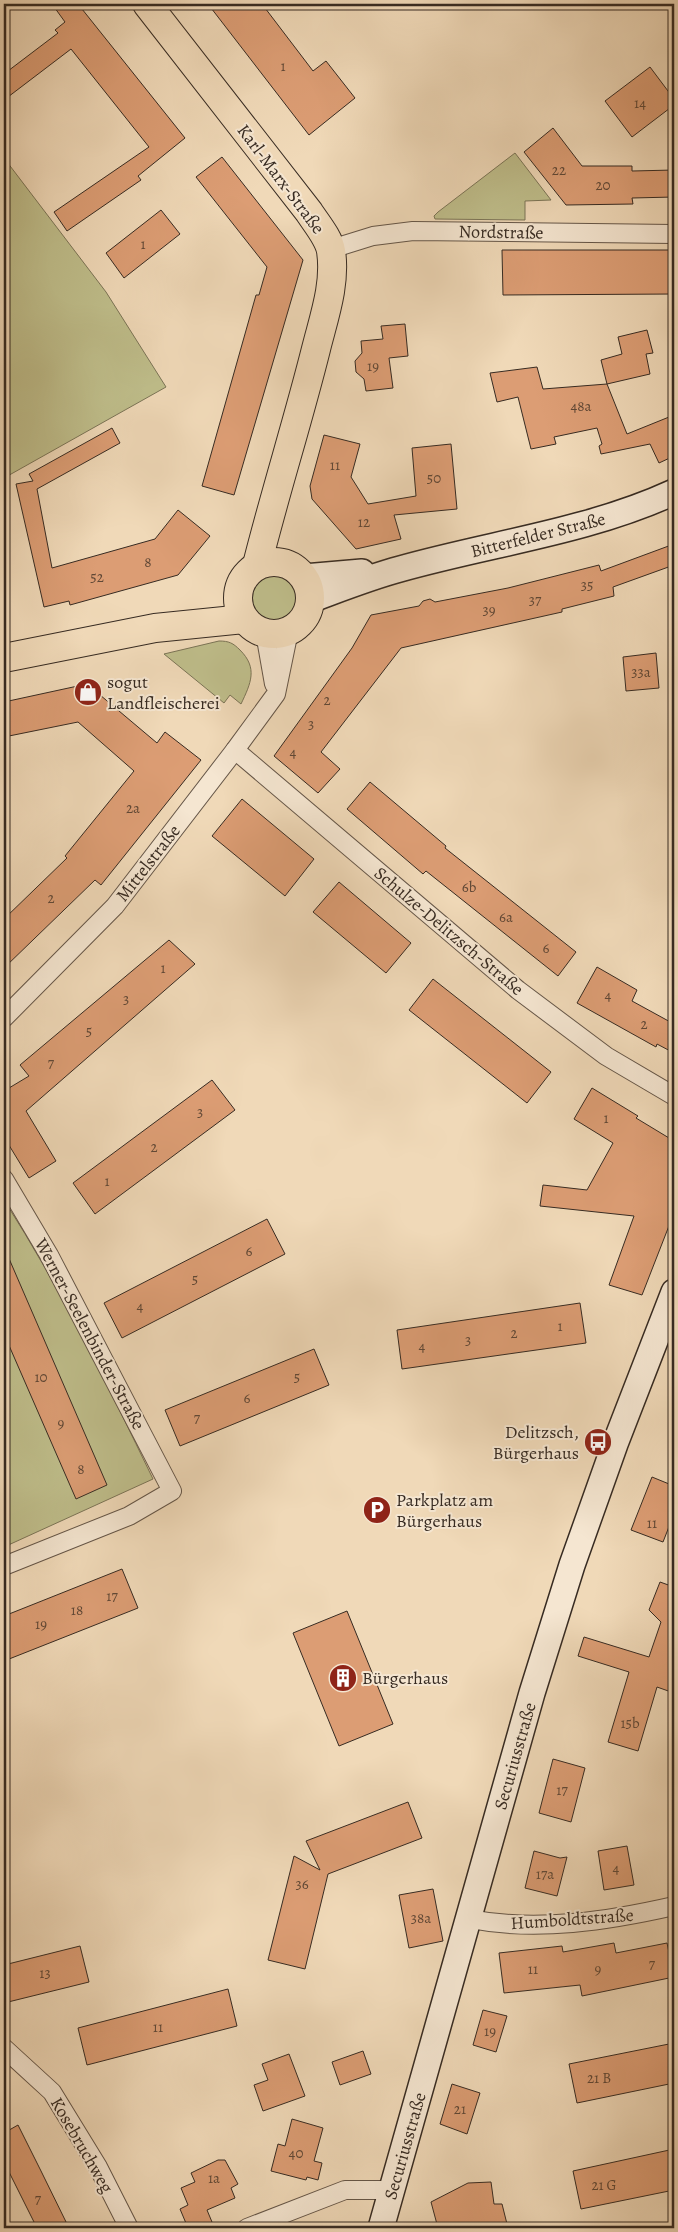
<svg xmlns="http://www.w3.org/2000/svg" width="678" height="2232" viewBox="0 0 678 2232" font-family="Alegreya,serif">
	<rect width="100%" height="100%" fill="#f0d9b8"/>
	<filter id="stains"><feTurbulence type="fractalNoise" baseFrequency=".004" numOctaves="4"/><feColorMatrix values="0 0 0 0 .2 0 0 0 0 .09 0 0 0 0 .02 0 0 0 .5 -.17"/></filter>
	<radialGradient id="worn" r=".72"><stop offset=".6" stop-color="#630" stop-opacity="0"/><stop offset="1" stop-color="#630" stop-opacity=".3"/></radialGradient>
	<g fill="#bfbe8b" stroke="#7b7456">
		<polygon points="515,153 551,200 525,201 525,220 435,219 434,216 438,212"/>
		<polygon points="4,158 106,292 166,387 4,478"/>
		<circle cx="274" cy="597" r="25"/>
		<path d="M 219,641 C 229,641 233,643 240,650 C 258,668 251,683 241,704 L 230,695 L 224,703 L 164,654 Z"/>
		<path d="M 4,1200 C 61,1289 107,1384 153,1479 L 4,1547 Z"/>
	</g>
	<g fill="#dc9d74" stroke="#372b22">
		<polygon points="52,4 78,4 185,138 138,176 141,180 67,231 54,212 149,147 71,49 4,100 4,74 58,33 55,30 65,22"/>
		<polygon points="208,4 262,4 313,71 326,61 355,98 309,135"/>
		<polygon points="650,67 674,99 674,105 632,137 605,101"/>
		<polygon points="553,128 582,166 632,166 632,171 674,170 674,197 632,198 633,204 566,205 524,152"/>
		<polygon points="222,157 303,260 234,495 202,486 256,295 259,295 267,267 196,177"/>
		<polygon points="161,210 180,234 124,278 106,253"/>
		<polygon points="502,250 674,250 674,294 503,295"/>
		<polygon points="405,324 408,356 389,358 393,388 366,391 364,379 356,372 355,361 362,353 361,341 383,339 381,326"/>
		<polygon points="647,330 653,353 646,354 650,374 607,384 601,360 622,354 618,337"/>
		<polygon points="537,367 543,389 607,384 627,434 674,415 674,456 659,463 650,444 601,454 599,446 602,444 597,428 554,437 556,444 531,449 518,397 497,402 490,373"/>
		<polygon points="112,428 120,443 37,489 52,568 155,539 178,510 210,536 178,575 70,605 69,601 44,607 16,484 33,481 29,474"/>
		<polygon points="324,435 360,444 351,477 368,504 416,496 412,448 451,444 457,509 394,515 401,539 356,549 312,499 310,486"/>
		<polygon points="674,544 674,565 613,587 614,596 562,609 562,612 401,648 321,752 340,769 318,793 274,756 352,648 371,615 419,606 423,601 430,599 435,602 508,588 599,565 601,571"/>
		<polygon points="656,653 659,688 626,691 623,657"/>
		<polygon points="87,684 157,743 165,732 201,760 101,885 95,880 4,968 4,919 67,858 65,856 134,771 78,722 4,737 4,702"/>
		<polygon points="370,782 446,846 445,848 576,952 558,976 426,871 423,874 347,809"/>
		<polygon points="242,799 314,859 285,896 212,836"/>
		<polygon points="339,882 411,943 386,973 313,912"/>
		<polygon points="169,940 195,964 26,1111 56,1161 29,1178 4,1137 4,1091 29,1076 20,1065"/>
		<polygon points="597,967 637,990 632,1001 674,1024 674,1053 657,1044 656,1047 577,1003"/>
		<polygon points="433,979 551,1072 527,1103 409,1010"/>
		<polygon points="212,1080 235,1110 95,1214 73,1183"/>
		<polygon points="592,1088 638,1116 636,1118 674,1141 674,1213 642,1295 609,1285 634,1216 540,1206 543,1185 587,1190 613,1143 574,1119"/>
		<polygon points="267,1219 285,1254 122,1338 104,1303"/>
		<polygon points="4,1247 107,1485 76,1499 4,1334"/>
		<polygon points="580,1303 586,1343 402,1369 397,1330"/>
		<polygon points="314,1349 329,1385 180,1446 165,1410"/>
		<polygon points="652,1477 674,1486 674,1514 663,1542 631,1530"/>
		<polygon points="122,1569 138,1608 4,1661 4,1616"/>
		<polygon points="660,1582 674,1587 674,1650 669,1664 674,1666 674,1693 657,1687 638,1751 608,1742 629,1672 578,1656 584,1637 649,1657 661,1622 649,1610"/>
		<polygon points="347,1611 393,1724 339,1746 293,1633"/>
		<polygon points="553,1759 585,1768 571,1822 539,1813"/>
		<polygon points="408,1802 422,1838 328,1874 305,1969 268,1960 294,1856 320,1870 306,1841"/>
		<polygon points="627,1846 634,1885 604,1890 598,1851"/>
		<polygon points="534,1851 560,1858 567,1857 557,1896 525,1888"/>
		<polygon points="433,1889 443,1941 409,1948 399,1895"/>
		<polygon points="614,1943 616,1953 667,1943 674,1977 582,1996 580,1985 504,1993 499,1953 562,1946 563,1952"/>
		<polygon points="80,1946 89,1982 4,2003 4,1965"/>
		<polygon points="228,1989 237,2026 87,2065 78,2028"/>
		<polygon points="483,2010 507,2016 496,2052 473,2045"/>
		<polygon points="674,2043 674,2083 577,2103 569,2064"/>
		<polygon points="363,2051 371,2074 340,2085 332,2062"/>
		<polygon points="289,2054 305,2096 263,2111 254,2085 268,2080 262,2064"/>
		<polygon points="452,2084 480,2093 467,2134 440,2124"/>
		<polygon points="292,2119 323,2128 314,2161 322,2163 318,2180 307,2177 306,2180 271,2171 278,2144 285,2146"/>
		<polygon points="18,2125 41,2171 69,2228 37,2228 4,2162 4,2133"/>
		<polygon points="674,2149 674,2190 581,2209 573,2171"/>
		<polygon points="218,2160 225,2160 238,2184 231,2188 235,2198 207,2210 212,2222 197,2228 188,2228 180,2209 188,2205 181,2188 195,2182 191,2173"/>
		<polygon points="491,2182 494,2204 502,2204 508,2228 438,2228 431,2202 468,2183"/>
	</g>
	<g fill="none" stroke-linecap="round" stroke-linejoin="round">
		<defs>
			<g id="street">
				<polyline points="331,249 373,236 413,231 674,234"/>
				<polyline points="265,633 274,684"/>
				<polyline points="235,750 518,990 606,1056 674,1096"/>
				<polyline points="4,1018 115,906 235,750 276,694 289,631"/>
				<polyline points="4,1179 49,1255 172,1491 129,1516 4,1566"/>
				<path d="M 470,1919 C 537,1932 608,1921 674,1906"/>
				<polyline points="4,2048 52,2092 98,2167 129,2228"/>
				<polyline points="247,2228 345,2190 392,2190"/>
			</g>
			<g id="secondary">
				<polyline points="304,577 362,572"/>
				<path d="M 310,600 C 340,589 370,577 400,569 C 492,543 587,532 674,492"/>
				<polyline points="381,2228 532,1693 572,1565 615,1444 674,1292"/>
			</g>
			<g id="primary">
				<path d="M 147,4 L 309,212 C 316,223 329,238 331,251 C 336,284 324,317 316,349 C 298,421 275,493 257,565"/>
				<circle cx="274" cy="598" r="36"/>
				<polyline points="4,658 155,628 244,619"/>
			</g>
		</defs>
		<use href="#street" stroke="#655648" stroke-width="20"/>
		<use href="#secondary" stroke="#372b22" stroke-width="28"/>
		<use href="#primary" stroke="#372b22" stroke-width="30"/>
		<use href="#street" stroke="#f5e6d1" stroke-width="18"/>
		<use href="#secondary" stroke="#f5e6d1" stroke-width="25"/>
		<use href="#primary" stroke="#f0d9b8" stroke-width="28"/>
	</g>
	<defs>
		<symbol id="shop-disc" viewBox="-11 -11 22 22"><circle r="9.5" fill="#8f2418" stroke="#f5e6d1"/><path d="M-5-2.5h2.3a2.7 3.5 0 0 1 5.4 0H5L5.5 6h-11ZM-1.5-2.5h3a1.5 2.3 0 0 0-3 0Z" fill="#fff"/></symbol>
		<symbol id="bus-disc" viewBox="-11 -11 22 22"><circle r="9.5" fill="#8f2418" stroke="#f5e6d1"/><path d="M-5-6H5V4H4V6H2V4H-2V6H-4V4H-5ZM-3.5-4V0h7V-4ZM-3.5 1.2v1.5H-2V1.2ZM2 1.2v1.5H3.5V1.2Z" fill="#fff"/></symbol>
		<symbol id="parking-disc" viewBox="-11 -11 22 22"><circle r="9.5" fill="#8f2418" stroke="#f5e6d1"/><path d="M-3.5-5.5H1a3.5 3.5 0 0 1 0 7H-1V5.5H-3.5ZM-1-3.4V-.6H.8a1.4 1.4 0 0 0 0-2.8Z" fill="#fff"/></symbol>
		<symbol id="building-disc" viewBox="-11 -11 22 22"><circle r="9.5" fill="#8f2418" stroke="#f5e6d1"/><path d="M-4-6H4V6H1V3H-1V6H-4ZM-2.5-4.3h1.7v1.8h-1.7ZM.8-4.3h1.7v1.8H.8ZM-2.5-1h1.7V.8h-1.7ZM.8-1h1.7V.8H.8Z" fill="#fff"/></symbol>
	</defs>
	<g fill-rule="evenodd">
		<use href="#shop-disc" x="72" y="676" width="32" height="32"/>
		<use href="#bus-disc" x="582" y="1426" width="32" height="32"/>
		<use href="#parking-disc" x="361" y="1494" width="32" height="32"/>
		<use href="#building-disc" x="327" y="1662" width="32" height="32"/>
	</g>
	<g text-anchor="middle" stroke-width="4" stroke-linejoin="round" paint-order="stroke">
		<g font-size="15" fill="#604836">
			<text x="283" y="71">1</text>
			<text x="640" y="108">14</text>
			<text x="559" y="175">22</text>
			<text x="603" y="190">20</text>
			<text x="143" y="249">1</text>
			<text x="373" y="371">19</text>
			<text x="581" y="411">48a</text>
			<text x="335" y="470">11</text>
			<text x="434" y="483">50</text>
			<text x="364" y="527">12</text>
			<text x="148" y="567">8</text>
			<text x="97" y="582">52</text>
			<text x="587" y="590">35</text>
			<text x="535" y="605">37</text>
			<text x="489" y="615">39</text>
			<text x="641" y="677">33a</text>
			<text x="327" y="705">2</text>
			<text x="311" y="729">3</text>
			<text x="293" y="757">4</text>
			<text x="133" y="813">2a</text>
			<text x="469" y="892">6b</text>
			<text x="51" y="903">2</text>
			<text x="506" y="922">6a</text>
			<text x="546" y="953">6</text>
			<text x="163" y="973">1</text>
			<text x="608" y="1000">4</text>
			<text x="126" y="1004">3</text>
			<text x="644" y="1029">2</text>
			<text x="89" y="1036">5</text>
			<text x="51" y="1068">7</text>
			<text x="200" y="1117">3</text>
			<text x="606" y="1123">1</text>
			<text x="154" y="1152">2</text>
			<text x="107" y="1186">1</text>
			<text x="249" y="1256">6</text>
			<text x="195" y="1284">5</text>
			<text x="140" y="1311">4</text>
			<text x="560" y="1331">1</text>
			<text x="514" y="1338">2</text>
			<text x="468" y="1345">3</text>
			<text x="422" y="1351">4</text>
			<text x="41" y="1382">10</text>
			<text x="297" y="1382">5</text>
			<text x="247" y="1403">6</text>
			<text x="197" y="1423">7</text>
			<text x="61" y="1428">9</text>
			<text x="81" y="1474">8</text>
			<text x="652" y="1528">11</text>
			<text x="112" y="1601">17</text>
			<text x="77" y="1615">18</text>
			<text x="41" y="1629">19</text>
			<text x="630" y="1728">15b</text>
			<text x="562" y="1795">17</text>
			<text x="616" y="1873">4</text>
			<text x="545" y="1879">17a</text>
			<text x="302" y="1889">36</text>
			<text x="421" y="1923">38a</text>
			<text x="652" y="1969">7</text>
			<text x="533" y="1974">11</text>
			<text x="598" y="1974">9</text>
			<text x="45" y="1978">13</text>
			<text x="158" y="2032">11</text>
			<text x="490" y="2036">19</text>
			<text x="599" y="2083">21 B</text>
			<text x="460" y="2114">21</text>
			<text x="296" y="2158">40</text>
			<text x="214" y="2183">1a</text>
			<text x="604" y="2190">21 G</text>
			<text x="38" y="2204">7</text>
		</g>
		<g font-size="18" fill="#372b22" stroke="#f5e6d1">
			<text transform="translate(281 179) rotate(53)" y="6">Karl-Marx-Straße</text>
			<text transform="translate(501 232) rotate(1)" y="6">Nordstraße</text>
			<text transform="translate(538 535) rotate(-14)" y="6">Bitterfelder Straße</text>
			<text transform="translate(148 863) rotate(-52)" y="6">Mittelstraße</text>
			<text transform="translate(449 931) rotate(40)" y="6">Schulze-Delitzsch-Straße</text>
			<text transform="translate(90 1334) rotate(62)" y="6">Werner-Seelenbinder-Straße</text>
			<text transform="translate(515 1756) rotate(-74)" y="6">Securiusstraße</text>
			<text transform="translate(572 1919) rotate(-4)" y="6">Humboldtstraße</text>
			<text transform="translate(82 2145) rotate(60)" y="6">Kosebruchweg</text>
			<text transform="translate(405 2146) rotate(-74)" y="6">Securiusstraße</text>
		</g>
		<g font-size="18" fill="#372b22" stroke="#f5e6d1" text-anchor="start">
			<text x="107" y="688">sogut<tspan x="107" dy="21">Landfleischerei</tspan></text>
			<text x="579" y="1438" text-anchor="end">Delitzsch,<tspan x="579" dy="21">Bürgerhaus</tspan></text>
			<text x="396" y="1506">Parkplatz am<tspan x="396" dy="21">Bürgerhaus</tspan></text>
			<text x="362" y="1684">Bürgerhaus</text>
		</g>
	</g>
	<rect width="678" height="2232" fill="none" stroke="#f0d9b8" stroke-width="20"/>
	<rect x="5" y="5" width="668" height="2222" fill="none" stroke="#372b22" stroke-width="2.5"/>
	<rect x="10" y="10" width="658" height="2212" fill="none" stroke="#372b22"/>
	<rect width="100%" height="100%" filter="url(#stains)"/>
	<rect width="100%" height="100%" fill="url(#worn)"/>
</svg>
